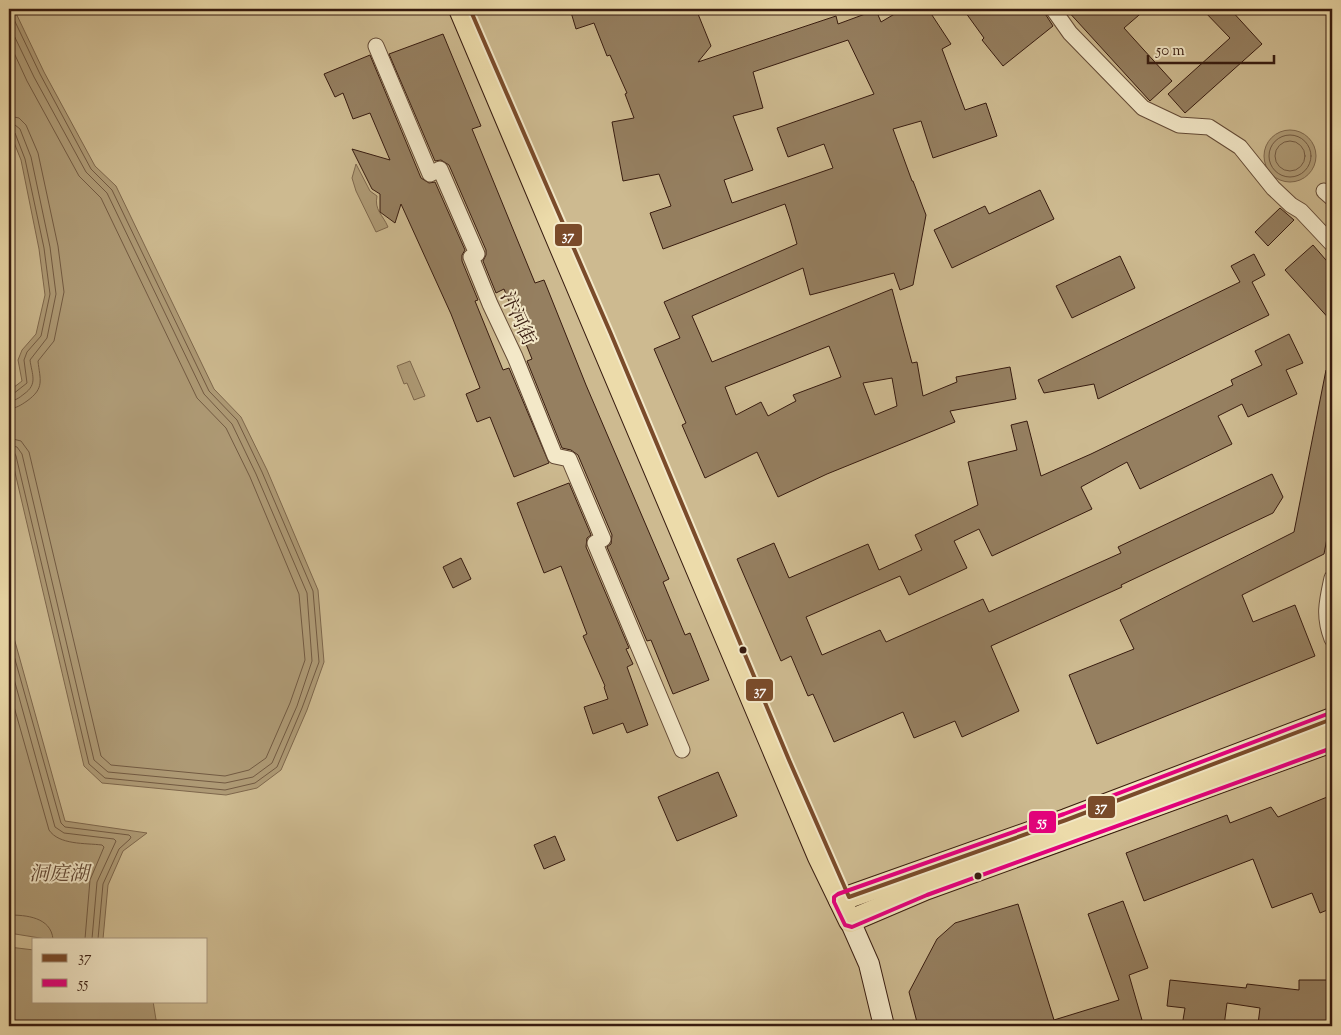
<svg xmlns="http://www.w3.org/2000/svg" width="1341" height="1035" viewBox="0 0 1341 1035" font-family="'Sorts Mill Goudy','Noto Serif SC',serif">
	<rect width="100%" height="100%" fill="#ecdbaa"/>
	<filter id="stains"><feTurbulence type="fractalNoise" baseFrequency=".004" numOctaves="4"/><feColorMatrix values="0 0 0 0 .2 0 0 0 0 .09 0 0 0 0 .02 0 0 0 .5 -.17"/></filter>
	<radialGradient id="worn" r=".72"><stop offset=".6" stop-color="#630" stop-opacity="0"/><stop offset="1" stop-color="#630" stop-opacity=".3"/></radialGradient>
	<path fill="#cdba90" stroke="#826a50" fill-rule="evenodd" d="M 9,9 L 1332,9 L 1332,1026 L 9,1026 ZM 34,939 L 206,939 L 206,1001 L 34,1001 Z"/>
	<g fill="#ae9a75" stroke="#7e674c">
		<polygon points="9,9 14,9 44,72 95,166 116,186 214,389 241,417 267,470 318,590 324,662 307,710 281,770 257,788 226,795 102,783 84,766 9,447 9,391 22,381 18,360 22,350 36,334 45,295 39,249 21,160 9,130"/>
		<circle cx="1290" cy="156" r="26"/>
		<path d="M 356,164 L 370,191 L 377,196 C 374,210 383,215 388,227 L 376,232 L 356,191 L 352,178 Z"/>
		<polygon points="410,361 425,396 414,400 407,383 404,384 397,366"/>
		<polygon points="9,620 65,821 147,833 123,851 108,885 103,939 46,939 9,933"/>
		<polygon points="9,947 34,950 34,1001 153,1001 157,1026 9,1026"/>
	</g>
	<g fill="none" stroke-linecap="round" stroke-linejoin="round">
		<g stroke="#725a42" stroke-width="1">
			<polyline points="9,25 34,77 86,172 107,193 204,394 232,424 256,474 307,593 312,661 297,706 272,763 253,777 225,783 108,772 94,760 22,454 17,447 9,445"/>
			<polyline points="9,42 27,81 79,176 101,198 197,398 226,428 250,477 299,594 305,660 290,703 266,758 249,770 225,776 111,765 101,756 29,452 21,441 9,438"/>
			<path d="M 9,116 L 19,118 L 26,125 L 38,153 L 58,246 L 64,292 L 54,341 L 38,361 C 40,380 45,388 27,401 C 21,405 17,408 9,409"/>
			<path d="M 9,124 L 15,125 L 20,129 L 31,157 L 50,247 L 56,294 L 47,338 L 30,360 C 32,375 38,384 24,394 C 19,398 15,401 9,401"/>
			<polyline points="9,130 15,133 25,159 44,248 50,294 41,336 27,352 24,360 27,383 13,394 9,395"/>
			<circle cx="1290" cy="156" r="21"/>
			<circle cx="1290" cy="156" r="15"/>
			<polyline points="9,451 14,452 16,456 89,764 105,778 225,790 255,783 277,767 302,708 319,662 313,591 262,472 237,420 209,391 112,190 91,169 40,74 9,9"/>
			<polyline points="9,638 61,823 65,827 129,835 131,837 130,839 119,849 103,884 98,939"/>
			<polyline points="9,661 55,827 64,833 114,839 116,841 97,882 92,939"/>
			<path d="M 9,689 L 49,830 C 59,845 85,843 102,845 L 104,847 L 90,880 L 85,939"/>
			<path d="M 9,915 C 26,915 51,917 53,939"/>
		</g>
	</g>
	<g fill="#957f60" stroke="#371b0f" fill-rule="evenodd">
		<path d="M 570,9 L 696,9 L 711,46 L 698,62 L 836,16 L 838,24 L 876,10 L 881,22 L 903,9 L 928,9 L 951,44 L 942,49 L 965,110 L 986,103 L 997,136 L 933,158 L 921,121 L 893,129 L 912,181 L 913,181 L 926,215 L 913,285 L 900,290 L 894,273 L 810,295 L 803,268 L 692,316 L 712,362 L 892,289 L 912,363 L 917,362 L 923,396 L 957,382 L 956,377 L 1010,367 L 1016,399 L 950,411 L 955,422 L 827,474 L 778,497 L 757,452 L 705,478 L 682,425 L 686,423 L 654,349 L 680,338 L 664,302 L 797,244 L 790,219 L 785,204 L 663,249 L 650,213 L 671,206 L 659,174 L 623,181 L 612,122 L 634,118 L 625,94 L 627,93 L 610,55 L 607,56 L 594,23 L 576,29 ZM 848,40 L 874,94 L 777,128 L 788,157 L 824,144 L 833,168 L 732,203 L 724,180 L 753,170 L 733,116 L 763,108 L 753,72 ZM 829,346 L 841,377 L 793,395 L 796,401 L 768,416 L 761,402 L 736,415 L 725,387 ZM 892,378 L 897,406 L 875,415 L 863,383 Z"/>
		<polygon points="963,9 1042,9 1053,26 1003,66 982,40 984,38"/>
		<polygon points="1066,9 1146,9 1124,28 1172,81 1150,101 1149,100"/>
		<polygon points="1202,9 1230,9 1262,44 1185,113 1168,94 1230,38"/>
		<polygon points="443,34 481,126 472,129 535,283 544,280 586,385 669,579 663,582 685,635 690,633 709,680 673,694 651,640 647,641 607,547 611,544 612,535 578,455 571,450 562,448 527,361 532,359 504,289 496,293 483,261 486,255 486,250 449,165 441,160 435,161 389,54"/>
		<polygon points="370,55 421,178 429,183 435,182 465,250 462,255 462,261 478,300 475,301 503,370 509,368 549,463 514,477 490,417 477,422 466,394 480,388 451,314 401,204 395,223 380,212 380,194 372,189 352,149 390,160 370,113 353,119 343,93 335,97 324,74"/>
		<polygon points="1040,190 1054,219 952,268 934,230 985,206 989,214"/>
		<polygon points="1280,208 1294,220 1268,246 1255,232"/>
		<polygon points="1313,245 1332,267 1332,322 1285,270"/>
		<polygon points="1254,254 1265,275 1252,282 1269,315 1098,399 1094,384 1044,393 1038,380 1240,282 1231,266"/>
		<polygon points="1120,256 1135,288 1072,318 1056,286"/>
		<polygon points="1289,334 1303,363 1286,370 1297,394 1248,417 1242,404 1218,416 1232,444 1140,489 1127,462 1081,487 1092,509 992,556 979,529 954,541 967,568 909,595 900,576 806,617 822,655 880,630 886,642 983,599 989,612 1121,553 1118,547 1272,474 1283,497 1273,513 1121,585 1122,587 991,646 1019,711 962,737 955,721 914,738 903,712 834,742 813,694 808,696 791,656 781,661 737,559 774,543 789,578 868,544 879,570 922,550 915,535 978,505 968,462 1017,450 1011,425 1027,421 1041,476 1091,454 1233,385 1231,380 1262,365 1255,351"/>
		<polygon points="1326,370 1332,370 1332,512 1324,554 1242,595 1253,622 1295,605 1315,656 1097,744 1069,675 1134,649 1120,620 1294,532"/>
		<polygon points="569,483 591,535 587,538 586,547 629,648 626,649 633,664 627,667 648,725 627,733 623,723 593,734 584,707 608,699 604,687 605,686 583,636 587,634 561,566 544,573 517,503"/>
		<polygon points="461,558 471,579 453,588 443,567"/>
		<polygon points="718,772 737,816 677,841 658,797"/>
		<polygon points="1332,795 1332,908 1320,913 1312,893 1272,908 1253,859 1144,901 1126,853 1227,815 1230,823 1271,807 1278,817"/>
		<polygon points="555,836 565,860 544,869 534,845"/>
		<polygon points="1123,901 1148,968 1129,975 1142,1020 1121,1026 918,1026 909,992 937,939 955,923 1018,904 1054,1020 1119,1000 1088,914"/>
		<polygon points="1170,980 1246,988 1247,984 1299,990 1299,980 1332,980 1332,1026 1274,1026 1258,1024 1260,1008 1227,1003 1224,1026 1182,1026 1185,1008 1167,1006"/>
	</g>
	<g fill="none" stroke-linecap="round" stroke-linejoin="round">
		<defs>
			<g id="street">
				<polyline points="1053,9 1070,33 1143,108 1179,125 1209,127 1240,147 1273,188 1291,205 1301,211 1332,244"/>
				<polyline points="376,46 430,174 440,169 477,254 471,257 490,304 515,357 555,456 569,459 603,539 595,543 682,750"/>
				<polyline points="1324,191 1332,198"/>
				<path d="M 1332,578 C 1327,601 1323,616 1332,639"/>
			</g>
			<polyline id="secondary" points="850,921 869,964 884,1026"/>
			<g id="primary">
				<polyline points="460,9 819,857 850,921 925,889 1332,741"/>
				<polyline points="840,900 1066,820 1332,719"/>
			</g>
		</defs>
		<use href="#street" stroke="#644b36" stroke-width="17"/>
		<use href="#secondary" stroke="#371b0f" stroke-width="22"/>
		<use href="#primary" stroke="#371b0f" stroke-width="24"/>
		<use href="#street" stroke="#f3e8c8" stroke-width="15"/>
		<use href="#secondary" stroke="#f3e8c8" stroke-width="20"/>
		<use href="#primary" stroke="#ecdbaa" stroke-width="22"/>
		<defs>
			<polyline id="bus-1" points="470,9 611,334 789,760 849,897 1066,820 1332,719"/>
			<polyline id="bus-2" points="1330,713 1064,814 838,894 834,897 834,902 845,925 852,927 927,895 1332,748"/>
		</defs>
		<use href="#bus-1" stroke="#f3e8c8" stroke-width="8"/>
		<use href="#bus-2" stroke="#f3e8c8" stroke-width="8"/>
		<use href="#bus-1" stroke="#7a4b2a" stroke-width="4"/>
		<use href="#bus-2" stroke="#e5007d" stroke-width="4"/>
	</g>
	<g fill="#371b0f" stroke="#f3e8c8" stroke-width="2">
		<circle cx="743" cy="650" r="4.5"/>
		<circle cx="978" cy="876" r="4.5"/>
	</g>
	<g text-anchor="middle" stroke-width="4" stroke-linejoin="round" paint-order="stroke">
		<g font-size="19" fill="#371b0f" stroke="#f3e8c8">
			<text transform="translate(519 318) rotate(65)" y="7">汴河街</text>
		</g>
		<g font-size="20" font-style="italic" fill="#614733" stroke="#f3e8c8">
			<text x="59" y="880">洞庭湖</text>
		</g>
	</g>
	<g stroke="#f3e8c8" stroke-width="2">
		<rect x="554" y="223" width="29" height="24" rx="5" fill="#7a4b2a"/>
		<rect x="745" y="678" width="29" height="24" rx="5" fill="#7a4b2a"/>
		<rect x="1087" y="795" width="29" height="24" rx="5" fill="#7a4b2a"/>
		<rect x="1028" y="810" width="29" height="24" rx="5" fill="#e5007d"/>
	</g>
	<g font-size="14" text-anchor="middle" font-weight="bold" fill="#fff">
		<text x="568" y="240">37</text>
		<text x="760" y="695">37</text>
		<text x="1101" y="811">37</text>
		<text x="1042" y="826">55</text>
	</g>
	<rect width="1341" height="1035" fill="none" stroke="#ecdbaa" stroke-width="30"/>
	<rect x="10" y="10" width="1321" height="1015" fill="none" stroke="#371b0f" stroke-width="2.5"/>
	<rect x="15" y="15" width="1311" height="1005" fill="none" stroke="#371b0f"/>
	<rect x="32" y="938" width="175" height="65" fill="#f3e8c8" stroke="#a8967e"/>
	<rect x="42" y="954" width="25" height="8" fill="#7a4b2a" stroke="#a8967e"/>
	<text x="78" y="962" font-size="15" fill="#371b0f">37</text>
	<rect x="42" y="979" width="25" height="8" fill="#e5007d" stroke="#a8967e"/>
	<text x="78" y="988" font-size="15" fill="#371b0f">55</text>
	<path d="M1148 55v8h126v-8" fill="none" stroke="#371b0f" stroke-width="2.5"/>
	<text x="1156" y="55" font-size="15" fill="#371b0f" stroke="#f3e8c8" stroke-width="4" paint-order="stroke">50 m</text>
	<rect width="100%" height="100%" filter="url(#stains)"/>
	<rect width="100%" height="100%" fill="url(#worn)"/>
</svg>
